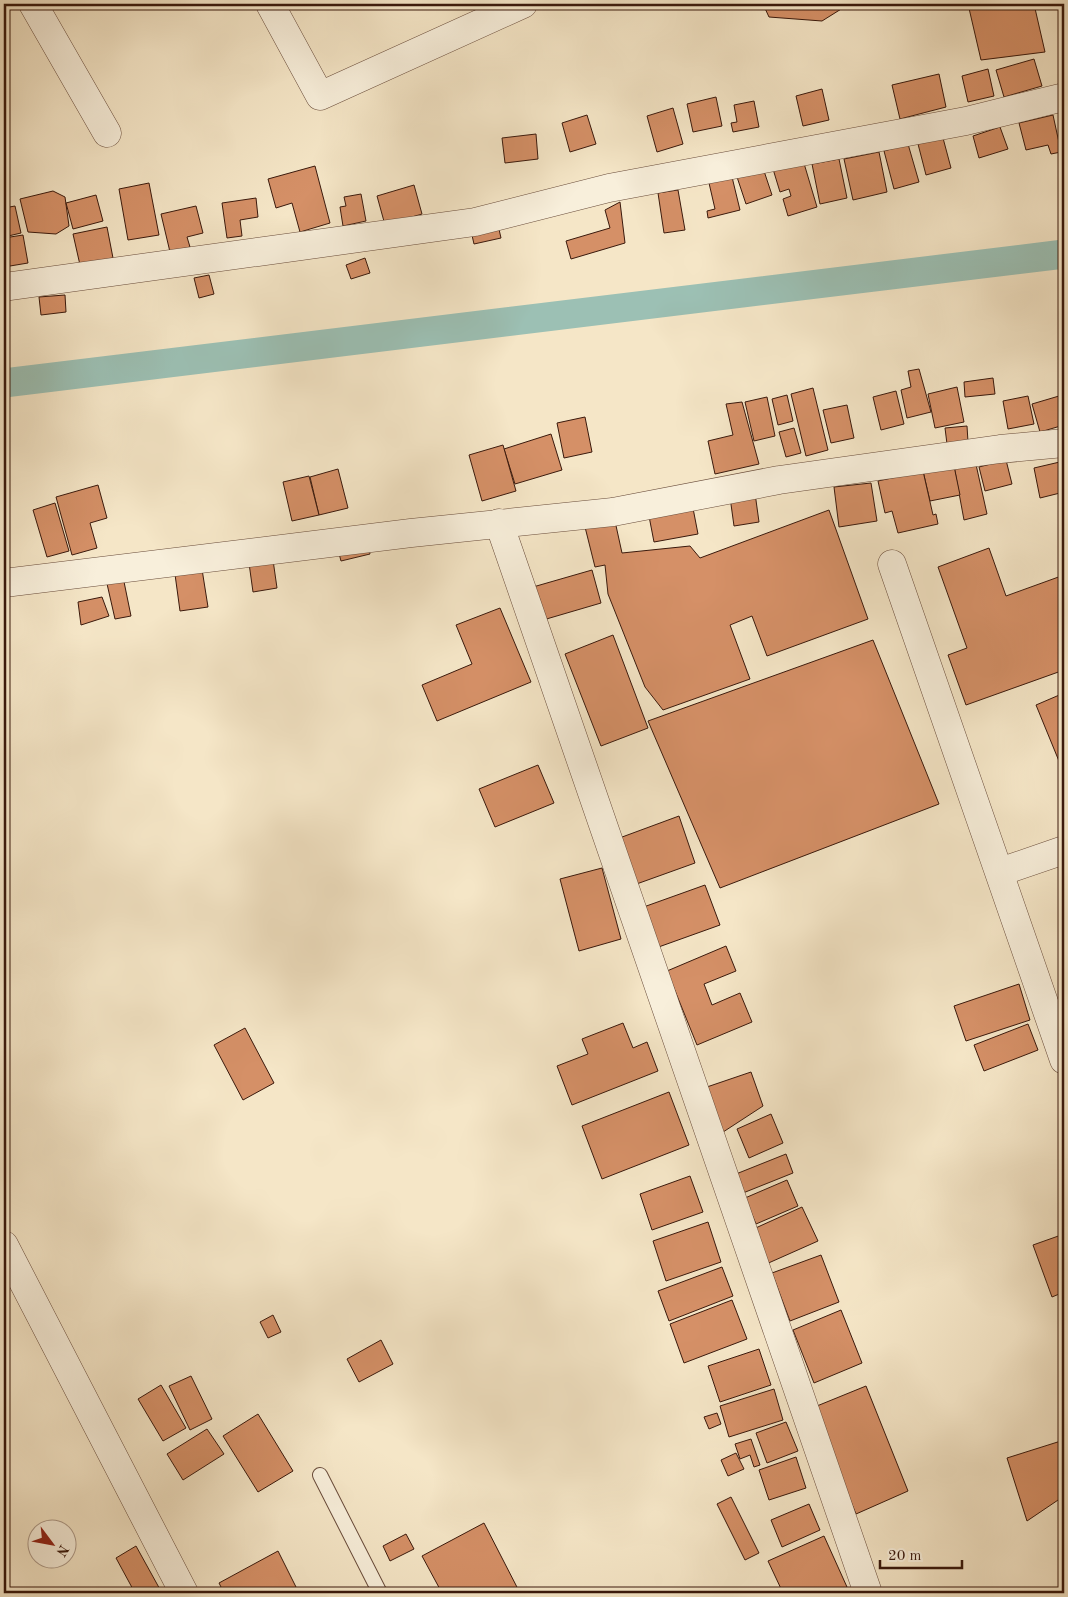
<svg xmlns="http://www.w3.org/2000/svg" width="1068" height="1597" viewBox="0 0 1068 1597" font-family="'Old Standard TT',serif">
	<rect width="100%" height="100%" fill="#f5e6c7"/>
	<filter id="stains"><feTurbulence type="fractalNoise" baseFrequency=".004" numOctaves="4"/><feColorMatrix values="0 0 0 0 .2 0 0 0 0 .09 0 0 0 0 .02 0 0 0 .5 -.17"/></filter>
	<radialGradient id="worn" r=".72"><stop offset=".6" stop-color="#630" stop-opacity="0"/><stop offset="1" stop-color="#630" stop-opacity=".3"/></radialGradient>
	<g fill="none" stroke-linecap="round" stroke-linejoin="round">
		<polyline stroke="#9cc0b4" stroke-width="29" points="4,383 1064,254"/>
	</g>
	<g fill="#d59067" stroke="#3a190c">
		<polygon points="763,4 834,4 846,6 822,21 769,17"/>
		<polygon points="968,4 1034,4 1045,52 981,60"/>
		<polygon points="1034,59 1042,86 1004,97 996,70"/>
		<polygon points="988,69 994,96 968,102 962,76"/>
		<polygon points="939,74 946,107 900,119 892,85"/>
		<polygon points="822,89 829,120 803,126 796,96"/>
		<polygon points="716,97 722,126 693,132 687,104"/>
		<polygon points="754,101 759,127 733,132 731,123 737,122 734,105"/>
		<polygon points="673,108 683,144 657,152 647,116"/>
		<polygon points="587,115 596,144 570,152 562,123"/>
		<polygon points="1053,115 1061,152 1051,154 1048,145 1026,150 1019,123"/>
		<polygon points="1000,127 1008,149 979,158 973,136"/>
		<polygon points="536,134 538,159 505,163 502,138"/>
		<polygon points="943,138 951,168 926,175 918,144"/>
		<polygon points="908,144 919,182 894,189 884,151"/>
		<polygon points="879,152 887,192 853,200 844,159"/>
		<polygon points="839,159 847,198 820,204 812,164"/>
		<polygon points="803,160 817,207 788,216 783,199 791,196 789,189 780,192 773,169"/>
		<polygon points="315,166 330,223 300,232 292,203 276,208 268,179"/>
		<polygon points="763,168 772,195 746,204 737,177"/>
		<polygon points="732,177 740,210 708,218 707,211 715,209 709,183"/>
		<polygon points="149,183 159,235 128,240 119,189"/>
		<polygon points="414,185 422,214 385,225 377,196"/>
		<polygon points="678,190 685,230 664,233 658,193"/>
		<polygon points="53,191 65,197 69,226 56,234 28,232 20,199"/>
		<polygon points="361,194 366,221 343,226 340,207 346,206 344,197"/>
		<polygon points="96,195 103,221 73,229 66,203"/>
		<polygon points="256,198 258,217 240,220 242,236 227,238 222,203"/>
		<polygon points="620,202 625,243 571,259 566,241 610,228 605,210"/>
		<polygon points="15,206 21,233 4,237 4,208"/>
		<polygon points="196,206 203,233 187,237 190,247 170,252 161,214"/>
		<polygon points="498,225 501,238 474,244 471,231"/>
		<polygon points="107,227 113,258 80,265 73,234"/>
		<polygon points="23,235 28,263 4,267 4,238"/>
		<polygon points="365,258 370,273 351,279 346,265"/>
		<polygon points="209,275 214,294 199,298 194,278"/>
		<polygon points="65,295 66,312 41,315 39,297"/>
		<polygon points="919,369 931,412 907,418 901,390 911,387 908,371"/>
		<polygon points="993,378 995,394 965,397 964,382"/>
		<polygon points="957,387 964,422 935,428 928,394"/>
		<polygon points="813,388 828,450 806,456 791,394"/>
		<polygon points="896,391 904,424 881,430 873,397"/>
		<polygon points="787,395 793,421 778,425 772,399"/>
		<polygon points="1028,396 1034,424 1008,429 1003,401"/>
		<polygon points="1059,396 1064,425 1040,432 1032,404"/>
		<polygon points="767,397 775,436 754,441 745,402"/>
		<polygon points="742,402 759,464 715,474 708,441 733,435 726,404"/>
		<polygon points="847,405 854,438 831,443 823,410"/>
		<polygon points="585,417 592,452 564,458 557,423"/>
		<polygon points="967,426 968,442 947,444 945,428"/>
		<polygon points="794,428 801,453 786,457 779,432"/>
		<polygon points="551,434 562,470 515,484 504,449"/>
		<polygon points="503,445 516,491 482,501 469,455"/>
		<polygon points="975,460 987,514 964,520 954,466"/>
		<polygon points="1006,460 1012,484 985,491 979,467"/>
		<polygon points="1064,461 1064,492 1040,498 1034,468"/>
		<polygon points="954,466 960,495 930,501 923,471"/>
		<polygon points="338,469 348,508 319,515 310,477"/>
		<polygon points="923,471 933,515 936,514 938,524 898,533 892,511 885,513 878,481"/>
		<polygon points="309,476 319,515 292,521 283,482"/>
		<polygon points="871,483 877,521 839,527 834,487"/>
		<polygon points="98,485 107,518 90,523 97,548 72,555 56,497"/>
		<polygon points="755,493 759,522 734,526 730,497"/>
		<polygon points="55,503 69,551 47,557 33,510"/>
		<polygon points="692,503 698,534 654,542 648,511"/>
		<polygon points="829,510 868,619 767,656 752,616 730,625 750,679 663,710 645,687 608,594 605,565 595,567 582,515 613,512 622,553 690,546 700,558"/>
		<polygon points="367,539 370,554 341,561 337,546"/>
		<polygon points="989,548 1006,596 1064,575 1064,670 966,705 948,655 967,648 938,567"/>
		<polygon points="272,553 277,588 253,592 248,556"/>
		<polygon points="201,563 208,607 180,611 174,567"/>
		<polygon points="592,570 601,603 543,620 533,587"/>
		<polygon points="122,572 131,616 115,619 105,575"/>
		<polygon points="102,597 109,616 81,625 78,602"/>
		<polygon points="500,608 531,682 437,721 422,685 472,664 456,625"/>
		<polygon points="613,635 648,728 601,746 565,654"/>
		<polygon points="873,640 939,804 720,888 648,721"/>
		<polygon points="1064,693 1064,765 1061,766 1036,705"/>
		<polygon points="538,765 554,803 495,827 479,789"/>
		<polygon points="679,816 695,863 631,886 614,840"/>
		<polygon points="602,868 621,939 579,951 560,879"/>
		<polygon points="705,885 720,925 653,949 638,909"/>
		<polygon points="726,946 736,971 704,984 712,1005 740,993 752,1022 697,1045 667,971"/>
		<polygon points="1019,984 1030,1020 966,1041 954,1006"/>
		<polygon points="623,1023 633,1048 647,1042 658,1071 572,1105 557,1066 588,1054 582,1039"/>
		<polygon points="1028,1024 1038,1050 984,1071 974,1045"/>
		<polygon points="245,1028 274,1083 243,1100 214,1045"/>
		<polygon points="751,1072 763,1106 717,1136 701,1089"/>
		<polygon points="669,1092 689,1145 602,1179 582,1126"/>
		<polygon points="771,1114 783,1143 749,1158 737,1129"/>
		<polygon points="786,1154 793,1173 743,1193 736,1174"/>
		<polygon points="690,1176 703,1212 652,1230 640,1194"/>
		<polygon points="787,1180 798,1206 756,1224 745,1198"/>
		<polygon points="802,1207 818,1241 764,1265 749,1231"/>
		<polygon points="708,1222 721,1262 666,1281 653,1241"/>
		<polygon points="1064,1234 1064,1292 1052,1297 1033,1245"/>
		<polygon points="821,1255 839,1302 790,1321 772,1273"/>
		<polygon points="722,1267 733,1296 669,1321 658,1291"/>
		<polygon points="732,1300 747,1339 684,1363 670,1324"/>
		<polygon points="841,1310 862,1363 814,1383 793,1330"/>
		<polygon points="273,1315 281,1332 268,1338 260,1322"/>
		<polygon points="381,1340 393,1364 359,1382 347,1359"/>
		<polygon points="759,1349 771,1385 720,1402 708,1366"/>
		<polygon points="191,1376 212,1419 190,1430 169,1386"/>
		<polygon points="161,1385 186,1428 163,1441 138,1399"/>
		<polygon points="866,1386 908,1491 856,1514 812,1408"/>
		<polygon points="774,1389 783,1420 729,1437 720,1406"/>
		<polygon points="717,1413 721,1424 709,1429 704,1417"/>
		<polygon points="258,1414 293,1471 258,1492 223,1436"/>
		<polygon points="786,1422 798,1451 767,1463 756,1433"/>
		<polygon points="207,1429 224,1454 183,1480 167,1454"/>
		<polygon points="751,1439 760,1465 754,1467 750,1455 740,1459 735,1444"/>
		<polygon points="1064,1440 1064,1496 1027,1521 1007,1458"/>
		<polygon points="736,1453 744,1469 728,1476 721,1460"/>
		<polygon points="796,1457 806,1488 769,1500 759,1470"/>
		<polygon points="731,1497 759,1553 745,1560 717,1504"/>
		<polygon points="809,1504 820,1530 782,1547 771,1520"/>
		<polygon points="484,1523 520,1593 442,1593 422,1556"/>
		<polygon points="406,1534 414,1549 390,1561 383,1546"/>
		<polygon points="824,1536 847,1587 832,1593 783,1593 768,1561"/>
		<polygon points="136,1546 162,1593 135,1593 116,1558"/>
		<polygon points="278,1551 299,1593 224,1593 219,1583"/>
	</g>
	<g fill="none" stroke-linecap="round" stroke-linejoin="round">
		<defs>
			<polyline id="service" points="320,1475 380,1593"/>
			<g id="minor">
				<polyline points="33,4 107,133"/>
				<polyline points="270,4 320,96 523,4"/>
				<polyline points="499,523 868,1593"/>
				<polyline points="892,564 1064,1060"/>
				<polyline points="4,583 411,533 613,512 779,480 1000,449 1064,443"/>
				<polyline points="1000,872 1064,850"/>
				<polyline points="4,1245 184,1593"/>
			</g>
			<polyline id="tertiary" points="4,287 475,222 609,188 966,121 1064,97"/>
		</defs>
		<use href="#service" stroke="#694c3b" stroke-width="16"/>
		<use href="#minor" stroke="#694c3b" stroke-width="29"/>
		<use href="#tertiary" stroke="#694c3b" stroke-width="29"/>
		<use href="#service" stroke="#f8efdb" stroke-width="14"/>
		<use href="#minor" stroke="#f8efdb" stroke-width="28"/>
		<use href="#tertiary" stroke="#f8efdb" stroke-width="28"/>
	</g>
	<rect width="1068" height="1597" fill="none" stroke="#f5e6c7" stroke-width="20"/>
	<rect x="5" y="5" width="1058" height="1587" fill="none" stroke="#3a190c" stroke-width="2.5"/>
	<rect x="10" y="10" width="1048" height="1577" fill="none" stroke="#3a190c"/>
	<g transform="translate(52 1544) rotate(122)"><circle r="24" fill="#f8efdb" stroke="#ac9988"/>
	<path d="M0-4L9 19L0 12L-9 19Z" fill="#8f2418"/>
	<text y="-8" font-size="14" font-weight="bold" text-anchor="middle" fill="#3a190c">N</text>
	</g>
	<path d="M880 1560v8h82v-8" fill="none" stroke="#3a190c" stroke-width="2.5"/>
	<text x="888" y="1560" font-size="15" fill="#3a190c" stroke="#f8efdb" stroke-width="4" paint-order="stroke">20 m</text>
	<rect width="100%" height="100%" filter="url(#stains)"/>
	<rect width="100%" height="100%" fill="url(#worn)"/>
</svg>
